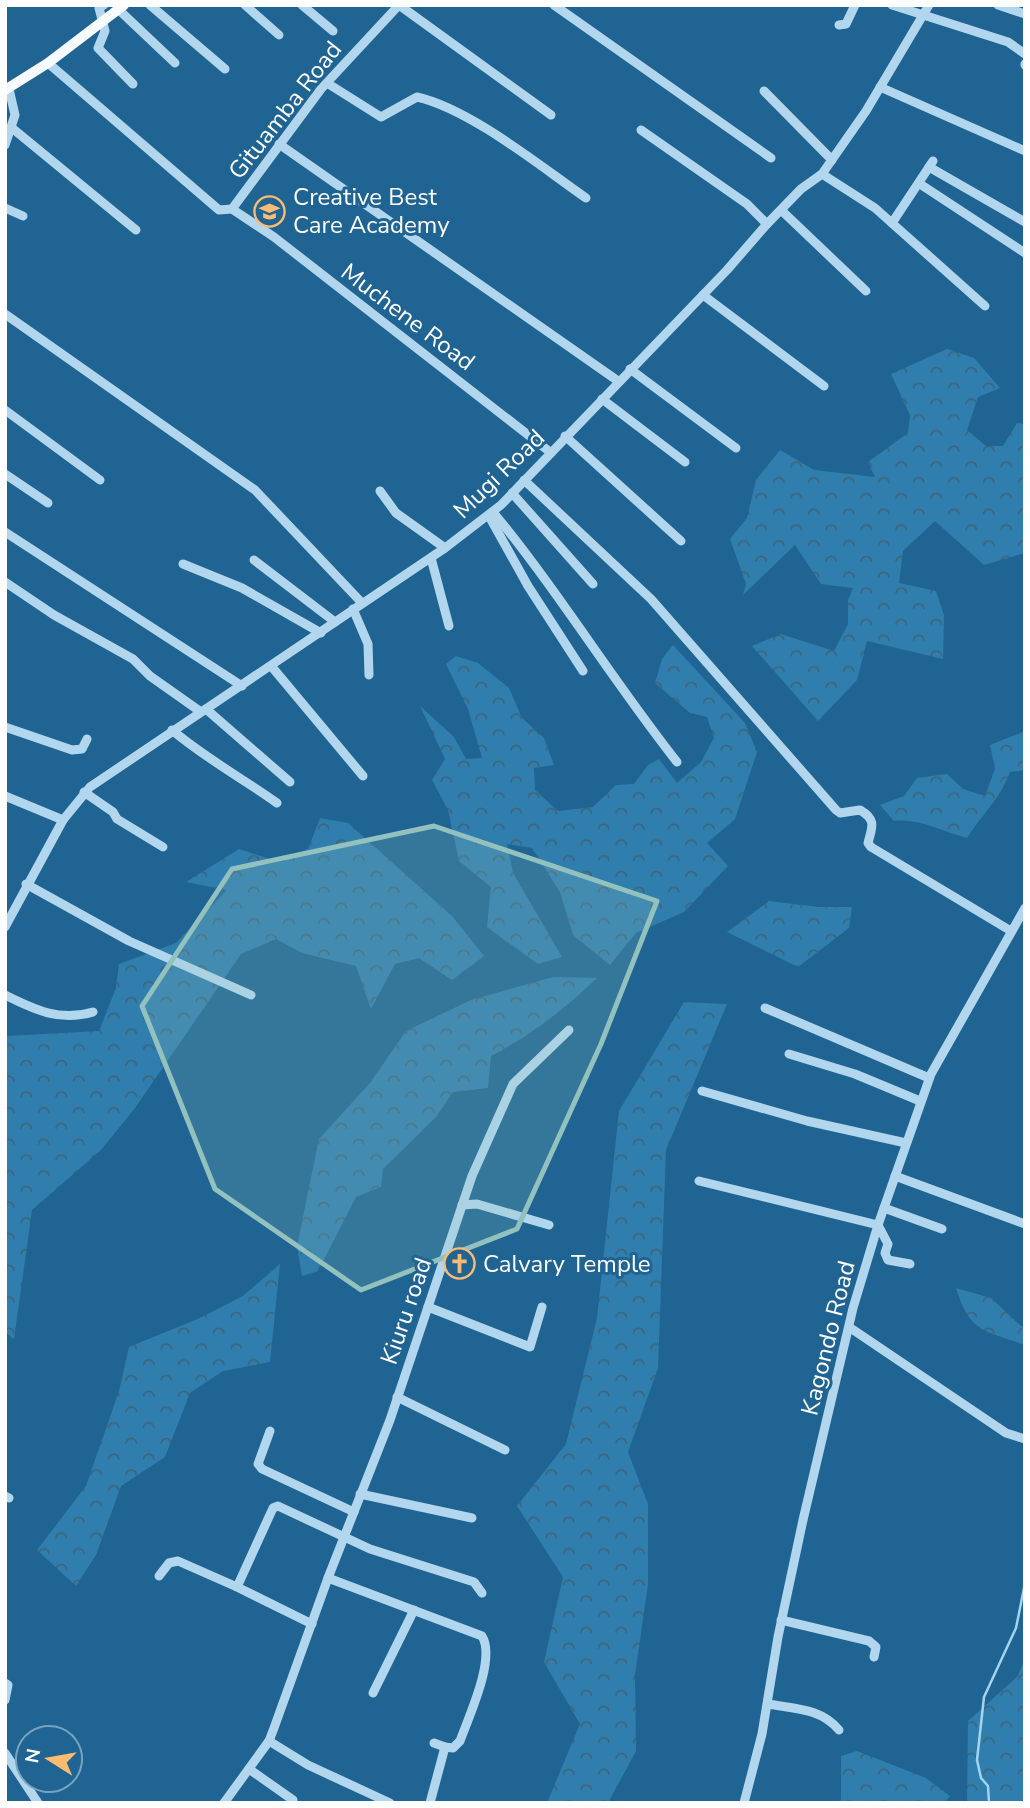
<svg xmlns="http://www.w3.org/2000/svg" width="1030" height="1808" viewBox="0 0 1030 1808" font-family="'Nunito Sans',sans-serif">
	<defs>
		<pattern id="forest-crowns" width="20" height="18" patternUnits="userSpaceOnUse" patternTransform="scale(1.75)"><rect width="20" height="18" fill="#307ead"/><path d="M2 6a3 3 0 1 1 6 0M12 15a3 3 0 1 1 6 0" fill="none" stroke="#3e657c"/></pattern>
	</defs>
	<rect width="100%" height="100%" fill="#1f6492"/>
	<g fill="url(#forest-crowns)">
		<polygon points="947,349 974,358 1000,388 978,397 967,430 986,446 1003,446 1017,423 1025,424 1025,553 984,565 935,521 903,551 899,583 936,591 944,615 943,659 867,641 857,680 818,721 752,646 781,634 834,651 848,624 848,600 853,588 821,584 795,545 743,595 746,584 730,539 747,518 756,480 780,450 814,470 875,477 868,462 908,433 910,415 891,374"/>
		<polygon points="673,645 745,723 757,752 735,819 707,843 728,866 684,912 636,933 610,965 573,935 560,892 532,848 507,844 513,873 562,957 538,964 487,927 491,887 459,861 448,810 432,780 445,759 420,706 454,737 466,759 482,758 468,709 446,664 456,656 478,663 509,688 522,718 544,738 554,765 534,768 535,790 558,811 593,807 616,785 634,784 648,765 659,759 677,783 701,762 714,738 707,717 690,713 655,683 662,659"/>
		<path d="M 1025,731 L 1025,770 L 1010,772 C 1002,796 981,816 967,838 C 942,832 920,818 894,821 L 880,805 L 904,796 L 917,778 L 947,774 L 963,789 L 985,796 L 995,769 L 990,745 Z"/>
		<polygon points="320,818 348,823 452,916 484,956 452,980 419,958 395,964 371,1009 356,966 302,953 276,939 241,954 135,1108 101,1150 32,1210 14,1339 5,1332 7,1036 99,1031 116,988 119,964 176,943 227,890 186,882 239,849 276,861 308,849"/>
		<polygon points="769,901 819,907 852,907 849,928 798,967 727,932"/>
		<path d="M 553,977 L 597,978 C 565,1009 531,1035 491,1056 L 488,1088 L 453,1092 L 436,1117 L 383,1169 L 381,1187 L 356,1197 L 318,1271 L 302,1276 L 297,1246 L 319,1139 L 370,1083 L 406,1031 L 471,1000 Z"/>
		<polygon points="684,1002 727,1004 666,1150 658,1368 628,1452 648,1504 648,1584 635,1675 636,1751 608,1803 547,1803 580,1724 544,1662 563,1577 517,1506 566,1444 597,1318 619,1111"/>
		<polygon points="280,1264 270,1362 223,1371 190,1393 165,1457 121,1486 96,1555 76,1586 37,1550 86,1486 119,1391 129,1347 200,1318 243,1296"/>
		<path d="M 956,1288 L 991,1298 L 1021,1326 L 1025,1326 L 1025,1345 C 983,1330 970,1333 956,1288 Z"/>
		<polygon points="1025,1657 1025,1803 967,1803 968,1721 1018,1676"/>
		<polygon points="857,1751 926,1778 950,1796 944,1803 841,1803 841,1756"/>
	</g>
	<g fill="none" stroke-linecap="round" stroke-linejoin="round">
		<polyline stroke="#a4d3ef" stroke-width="2.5" points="989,1803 988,1786 981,1778 977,1760 984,1697 1016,1628 1025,1583"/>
		<g stroke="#b1d6ed" stroke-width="9">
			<polyline points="104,5 99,8 105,31 98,48 133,84"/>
			<polyline points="150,5 225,69"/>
			<polyline points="245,5 279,35"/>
			<polyline points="302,5 333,31"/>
			<polyline points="399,5 551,115"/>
			<polyline points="554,5 771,158"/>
			<polyline points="892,5 1008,42 1025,54"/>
			<polyline points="998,5 1025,14"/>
			<polyline points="119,10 175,63"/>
			<polyline points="839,25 846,24 855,5"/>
			<polyline points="48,63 219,210 232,209 274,237 550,452"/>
			<polyline points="1025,64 1025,65"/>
			<path d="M 327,83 L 381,117 L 417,97 C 470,109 540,166 586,198"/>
			<polyline points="880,87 1025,151"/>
			<polyline points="764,91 832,160"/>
			<polyline points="12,128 136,230"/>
			<polyline points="641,130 747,204 767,224"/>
			<polyline points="279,144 618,381"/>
			<polyline points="5,145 15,115 9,89"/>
			<polyline points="929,167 1025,222"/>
			<polyline points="822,174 875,208 985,306"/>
			<polyline points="920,184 1025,253"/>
			<polyline points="5,208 23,216"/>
			<polyline points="232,209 321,89 399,5"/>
			<polyline points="781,210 866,291"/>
			<polyline points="892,223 933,161"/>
			<polyline points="703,295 824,386"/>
			<polyline points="5,314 255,490 362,603"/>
			<polyline points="630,369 736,448"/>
			<polyline points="602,399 685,462"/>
			<polyline points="5,410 100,480"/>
			<polyline points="565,436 681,541"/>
			<polyline points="5,474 48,503"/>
			<path d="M 524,480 L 651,599 L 836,810 L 840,813 L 860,810 C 877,820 872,827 868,843 L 871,847 L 1011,931"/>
			<polyline points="380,491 396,513 445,548"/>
			<polyline points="512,493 593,584"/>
			<path d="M 493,512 C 559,592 613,681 677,762"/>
			<polyline points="489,516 528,586 583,671"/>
			<polyline points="5,532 242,686"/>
			<polyline points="431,558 449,626"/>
			<polyline points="254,560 335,622"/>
			<polyline points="183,564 242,588 321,633"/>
			<polyline points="5,582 54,615 133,659 150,676 201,712"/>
			<polyline points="353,609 368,644 369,675"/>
			<polyline points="272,667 363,776"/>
			<polyline points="206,709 290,782"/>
			<polyline points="5,727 72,750 82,749 87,739"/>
			<path d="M 172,730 C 205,758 242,778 277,803"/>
			<polyline points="84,792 113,812 117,819 163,847"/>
			<polyline points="5,796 63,820"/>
			<polyline points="26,884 129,941 251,995"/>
			<polyline points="5,927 63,820 90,787 445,548 501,505 727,270 767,224 801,189 822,174 866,111 929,5"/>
			<path d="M 5,995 C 35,1010 60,1022 93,1012"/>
			<polyline points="765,1008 929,1078"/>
			<polyline points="789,1054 855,1074 920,1101"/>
			<polyline points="702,1091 807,1121 906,1143"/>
			<polyline points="895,1176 1025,1224"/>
			<polyline points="699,1181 878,1225 888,1244 885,1253 888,1260 910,1264"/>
			<polyline points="462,1205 477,1204 549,1225"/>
			<polyline points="884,1208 942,1229"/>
			<polyline points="428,1307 530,1347 542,1307"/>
			<polyline points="849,1327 1006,1433 1025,1439"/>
			<polyline points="397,1397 505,1450"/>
			<polyline points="270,1431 258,1464 262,1469 354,1512"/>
			<polyline points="360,1494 472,1518"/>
			<polyline points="5,1496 9,1498"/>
			<polyline points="159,1576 169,1563 178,1561 237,1587"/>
			<path d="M 328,1578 L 482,1636 C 496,1659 469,1716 460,1741 L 453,1748 L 445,1747"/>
			<polyline points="781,1620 869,1641 876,1647 874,1657"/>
			<polyline points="312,1624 237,1587 273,1508 278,1506 370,1549 474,1582 482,1593"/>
			<polyline points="5,1683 8,1685 5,1700"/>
			<polyline points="373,1693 414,1610"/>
			<path d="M 768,1704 C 795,1709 821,1708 839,1730"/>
			<polyline points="269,1741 308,1765 390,1803"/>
			<polyline points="5,1753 38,1803"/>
			<polyline points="249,1769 293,1800"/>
			<polyline points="224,1803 269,1741 274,1728 328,1578 390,1420 472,1176 513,1084 569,1030"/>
			<polyline points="430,1803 445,1747 434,1743"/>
			<polyline points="744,1803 762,1734 778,1637 803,1520 853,1308 878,1225 931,1074 1025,908"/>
		</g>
		<polyline stroke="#f7fbff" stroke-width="10" points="5,90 48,63 124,5"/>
	</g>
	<path fill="#93c1be" fill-opacity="0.2" stroke="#93c1be" stroke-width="5" stroke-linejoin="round" d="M 434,826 L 657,901 L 601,1044 L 517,1229 L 361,1290 L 215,1189 L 142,1006 L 232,869 Z"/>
	<defs>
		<symbol id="school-ring" viewBox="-11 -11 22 22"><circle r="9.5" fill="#1f6492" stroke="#fbbc71" stroke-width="1.5"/><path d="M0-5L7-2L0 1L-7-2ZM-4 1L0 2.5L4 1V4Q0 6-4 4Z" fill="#fbbc71"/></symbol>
		<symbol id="church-ring" viewBox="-11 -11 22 22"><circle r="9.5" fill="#1f6492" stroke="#fbbc71" stroke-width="1.5"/><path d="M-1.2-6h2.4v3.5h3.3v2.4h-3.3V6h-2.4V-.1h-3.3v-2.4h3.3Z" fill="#fbbc71"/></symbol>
	</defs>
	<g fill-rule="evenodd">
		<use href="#school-ring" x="252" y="194" width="35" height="35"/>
		<use href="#church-ring" x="442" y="1246" width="35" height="35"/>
	</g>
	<g text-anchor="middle" stroke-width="6" stroke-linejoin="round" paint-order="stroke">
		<g font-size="24" fill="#fff" stroke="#1f6492">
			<text transform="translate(285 110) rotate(-52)" y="8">Gituamba Road</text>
			<text transform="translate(408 317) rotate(37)" y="8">Muchene Road</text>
			<text transform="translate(499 474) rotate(-44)" y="8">Mugi Road</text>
			<text transform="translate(406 1311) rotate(-71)" y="8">Kiuru road</text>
			<text transform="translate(828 1338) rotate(-76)" y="8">Kagondo Road</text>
		</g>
		<g font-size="24" fill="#fff" stroke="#1f6492" text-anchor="start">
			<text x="293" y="205">Creative Best<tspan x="293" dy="28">Care Academy</tspan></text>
			<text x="483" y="1272">Calvary Temple</text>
		</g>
	</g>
	<rect width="1030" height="1808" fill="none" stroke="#ffffff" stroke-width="14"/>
	<g transform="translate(49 1759) rotate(281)"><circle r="33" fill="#1f6492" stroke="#79a2be" stroke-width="2"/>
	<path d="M0-5L12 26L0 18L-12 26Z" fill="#fbbc71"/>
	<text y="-10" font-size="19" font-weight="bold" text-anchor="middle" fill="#ffffff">N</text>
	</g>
</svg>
